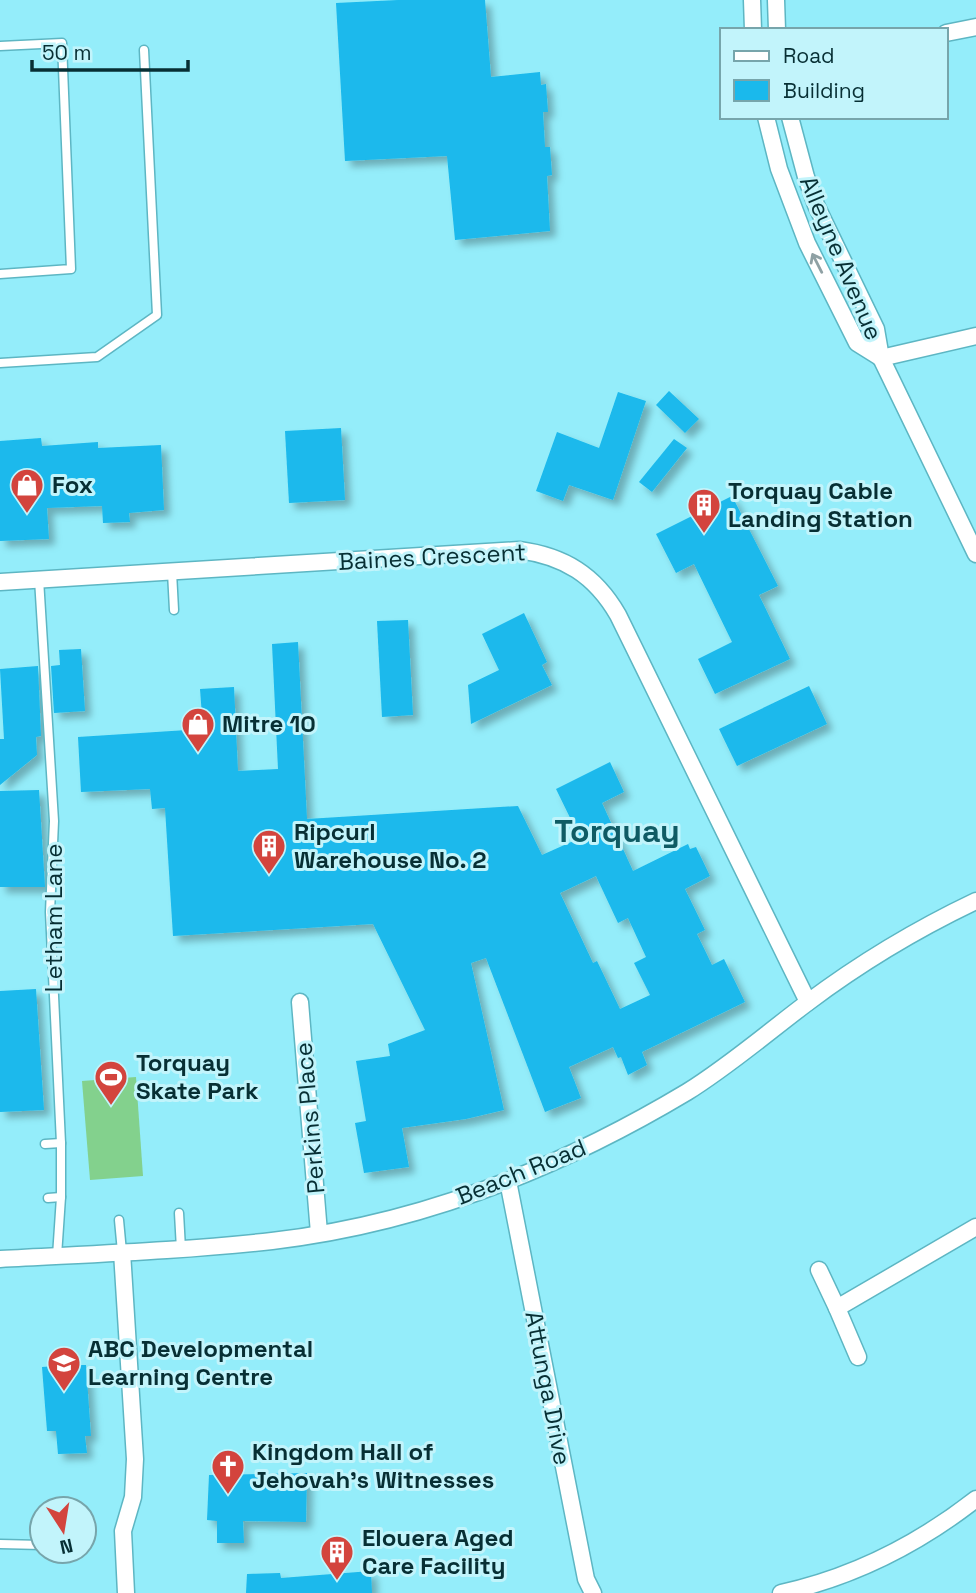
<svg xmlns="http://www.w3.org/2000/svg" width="976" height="1593" viewBox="0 0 976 1593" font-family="'Space Grotesk',sans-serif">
	<defs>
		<filter id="shadow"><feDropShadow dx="6" dy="6" stdDeviation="3.5" flood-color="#0004"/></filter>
	</defs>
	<rect width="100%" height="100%" fill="#94edfa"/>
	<polygon fill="#83d18d" points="136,1077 143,1176 90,1180 82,1081"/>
	<g fill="#1ab9ec" fill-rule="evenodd" filter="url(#shadow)">
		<polygon points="398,0 485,0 491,77 540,72 541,85 546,84 548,112 543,112 545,147 550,147 552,175 547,176 550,231 455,240 447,156 345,161 336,3"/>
		<polygon points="669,391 699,419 685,433 656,405"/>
		<polygon points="618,392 646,401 613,500 569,485 563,501 536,491 557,432 599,448"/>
		<polygon points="341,428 345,500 289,503 285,431"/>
		<polygon points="41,438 42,446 98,442 98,448 161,445 164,510 129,513 130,522 103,523 102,506 47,508 49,539 0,541 0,441"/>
		<polygon points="674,439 687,448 652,492 639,482"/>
		<polygon points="732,496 778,586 759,595 790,659 715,694 698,659 732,642 694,564 676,573 656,534"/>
		<polygon points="524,613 547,662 542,665 552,685 471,724 468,685 499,670 482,634"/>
		<polygon points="408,620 413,715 382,717 377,621"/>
		<path d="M 298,642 L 307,819 L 518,806 L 542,855 L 580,838 L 556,789 L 610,762 L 624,792 L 602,803 L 633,871 L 688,844 L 690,849 L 696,847 L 710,876 L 685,889 L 705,930 L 697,934 L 712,965 L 724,959 L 745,1002 L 642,1052 L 647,1065 L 628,1075 L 621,1057 L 618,1058 L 613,1047 L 569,1067 L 581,1098 L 545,1112 L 486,958 L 471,963 L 504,1110 L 466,1119 L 402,1128 L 409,1167 L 364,1173 L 355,1123 L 366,1121 L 356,1061 L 390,1056 L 388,1044 L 425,1030 L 373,924 L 173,936 L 165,808 L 152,809 L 150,789 L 81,792 L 78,737 L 203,729 L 200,689 L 234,687 L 238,771 L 278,769 L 272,644 ZM 596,876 L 618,923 L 628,918 L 646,957 L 634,963 L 650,995 L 620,1009 L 597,961 L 593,963 L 560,893 Z"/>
		<polygon points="81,649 85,711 54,713 51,666 60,665 59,650"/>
		<polygon points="38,666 41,736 36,737 37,755 0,785 0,739 4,739 0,669"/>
		<polygon points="809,686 827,724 737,766 719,729"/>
		<polygon points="39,790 45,887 0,887 0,791"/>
		<polygon points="36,989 44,1110 0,1112 0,991"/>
		<polygon points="70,1365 86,1365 91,1436 85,1436 87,1453 58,1454 56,1431 47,1431 42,1367"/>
		<polygon points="307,1473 306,1522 243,1521 244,1543 217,1543 217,1521 207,1520 209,1475"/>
		<polygon points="371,1571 372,1593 246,1593 247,1574 280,1573 281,1578"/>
	</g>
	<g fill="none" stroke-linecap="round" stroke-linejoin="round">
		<defs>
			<g id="lane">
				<polyline points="0,46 62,43 71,269 0,274"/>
				<polyline points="0,363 97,357 157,315 144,50"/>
				<polyline points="172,572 174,610"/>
				<polyline points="39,579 54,821 50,912 61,1143 61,1197 57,1256"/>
				<polyline points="45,1144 61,1143"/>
				<polyline points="48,1198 61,1197"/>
				<polyline points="179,1213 181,1249"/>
				<polyline points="119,1220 122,1252"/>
				<polyline points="0,1544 42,1545"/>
			</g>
			<g id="street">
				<polyline points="752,0 753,30"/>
				<polyline points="776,0 777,30"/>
				<polyline points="946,33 976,27"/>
				<polyline points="766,117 779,169 807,243 857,343 881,358"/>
				<polyline points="790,117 806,177 816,205 876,329 881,358 976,554"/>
				<polyline points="881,358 976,336"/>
				<path d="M 0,582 L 519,550 C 564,556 595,575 618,615 L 808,1002"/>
				<polyline points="300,1002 319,1233"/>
				<polyline points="508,1181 586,1579 593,1593"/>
				<polyline points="122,1252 135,1459 133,1497 123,1531 126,1593"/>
				<path d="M 0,1259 C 91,1254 182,1251 272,1241 C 419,1224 560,1168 687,1092 C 729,1066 767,1033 807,1003 C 859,964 917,929 976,901"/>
				<polyline points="819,1270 837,1308"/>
				<polyline points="858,1357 837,1308 976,1227"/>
				<path d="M 781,1593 C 854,1577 917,1545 976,1499"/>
			</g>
		</defs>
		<use href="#lane" stroke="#5db6c3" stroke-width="11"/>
		<use href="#street" stroke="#5db6c3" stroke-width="19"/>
		<use href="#lane" stroke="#fff" stroke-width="8"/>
		<use href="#street" stroke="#fff" stroke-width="16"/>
	</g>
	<defs><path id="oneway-shaft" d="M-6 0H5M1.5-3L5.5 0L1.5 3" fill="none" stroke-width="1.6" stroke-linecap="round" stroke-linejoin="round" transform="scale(1.75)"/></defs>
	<use stroke="#8fa1a4" href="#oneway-shaft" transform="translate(817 263) rotate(-117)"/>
	<defs>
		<symbol id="shop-pin" viewBox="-11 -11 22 30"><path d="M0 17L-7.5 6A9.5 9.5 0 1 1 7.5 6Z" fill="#d3443d" stroke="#c2f4fb"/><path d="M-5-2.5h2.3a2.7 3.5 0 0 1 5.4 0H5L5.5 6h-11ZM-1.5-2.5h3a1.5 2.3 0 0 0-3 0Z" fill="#fff"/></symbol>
		<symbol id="building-pin" viewBox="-11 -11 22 30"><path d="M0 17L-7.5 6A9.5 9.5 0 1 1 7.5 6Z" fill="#d3443d" stroke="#c2f4fb"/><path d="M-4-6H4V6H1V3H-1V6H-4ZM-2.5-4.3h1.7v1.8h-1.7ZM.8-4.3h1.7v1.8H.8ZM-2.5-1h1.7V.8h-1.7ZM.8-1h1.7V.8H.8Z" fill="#fff"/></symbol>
		<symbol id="stadium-pin" viewBox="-11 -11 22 30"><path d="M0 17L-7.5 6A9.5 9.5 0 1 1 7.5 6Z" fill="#d3443d" stroke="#c2f4fb"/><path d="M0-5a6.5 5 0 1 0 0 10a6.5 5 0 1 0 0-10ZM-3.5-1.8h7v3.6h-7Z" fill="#fff"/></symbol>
		<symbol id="school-pin" viewBox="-11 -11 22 30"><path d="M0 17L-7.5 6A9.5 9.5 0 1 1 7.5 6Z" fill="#d3443d" stroke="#c2f4fb"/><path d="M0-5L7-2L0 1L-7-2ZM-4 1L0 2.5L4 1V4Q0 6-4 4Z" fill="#fff"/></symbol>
		<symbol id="church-pin" viewBox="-11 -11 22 30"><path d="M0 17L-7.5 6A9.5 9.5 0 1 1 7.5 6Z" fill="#d3443d" stroke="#c2f4fb"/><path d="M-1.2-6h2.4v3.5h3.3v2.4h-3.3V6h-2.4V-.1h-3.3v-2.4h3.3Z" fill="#fff"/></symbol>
	</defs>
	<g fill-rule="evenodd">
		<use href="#shop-pin" x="8" y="466" width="38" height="52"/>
		<use href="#building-pin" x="685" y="486" width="38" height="52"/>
		<use href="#shop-pin" x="179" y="705" width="38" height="52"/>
		<use href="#building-pin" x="250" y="827" width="38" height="52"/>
		<use href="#stadium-pin" x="92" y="1058" width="38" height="52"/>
		<use href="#school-pin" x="45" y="1344" width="38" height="52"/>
		<use href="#church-pin" x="209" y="1447" width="38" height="52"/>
		<use href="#building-pin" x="318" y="1533" width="38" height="52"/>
	</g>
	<g text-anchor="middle" stroke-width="6" stroke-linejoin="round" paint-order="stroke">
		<g font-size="24" fill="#072f34" stroke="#c2f4fb">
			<text transform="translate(841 258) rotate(67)" y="8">Alleyne Avenue</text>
			<text transform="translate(432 557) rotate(-3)" y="8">Baines Crescent</text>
			<text transform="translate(54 918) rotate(-90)" y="8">Letham Lane</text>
			<text transform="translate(310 1118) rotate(-95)" y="8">Perkins Place</text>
			<text transform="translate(521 1172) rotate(-22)" y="8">Beach Road</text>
			<text transform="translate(548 1388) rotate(79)" y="8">Attunga Drive</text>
		</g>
		<g font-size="24" font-weight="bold" fill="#072f34" stroke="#c2f4fb" text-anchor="start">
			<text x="52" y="493">Fox</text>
			<text x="728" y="499">Torquay Cable<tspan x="728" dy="28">Landing Station</tspan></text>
			<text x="222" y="732">Mitre 10</text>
			<text x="294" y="840">Ripcurl<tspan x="294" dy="28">Warehouse No. 2</tspan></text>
			<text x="136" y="1071">Torquay<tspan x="136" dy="28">Skate Park</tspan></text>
			<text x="88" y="1357">ABC Developmental<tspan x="88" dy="28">Learning Centre</tspan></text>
			<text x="252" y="1460">Kingdom Hall of<tspan x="252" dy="28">Jehovah's Witnesses</tspan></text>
			<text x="362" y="1546">Elouera Aged<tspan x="362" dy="28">Care Facility</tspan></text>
		</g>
		<g font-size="32" font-weight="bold" fill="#0f5b64" stroke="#c2f4fb">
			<text x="617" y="842">Torquay</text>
		</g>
	</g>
	<rect x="720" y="28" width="228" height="91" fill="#c2f4fb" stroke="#77a5ab" stroke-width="2"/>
	<rect x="734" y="51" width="35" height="10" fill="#ffffff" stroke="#77a5ab" stroke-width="2"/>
	<text x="783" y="63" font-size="21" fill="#072f34">Road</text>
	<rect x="734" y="80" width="35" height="21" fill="#1ab9ec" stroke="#77a5ab" stroke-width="2"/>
	<text x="783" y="98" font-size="21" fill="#072f34">Building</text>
	<g transform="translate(63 1530) rotate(168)"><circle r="33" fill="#c2f4fb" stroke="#77a5ab" stroke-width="2"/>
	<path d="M0-5L12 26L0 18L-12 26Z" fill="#d3443d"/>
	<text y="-10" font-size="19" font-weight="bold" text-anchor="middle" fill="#072f34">N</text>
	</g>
	<path d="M32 60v10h156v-10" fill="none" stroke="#072f34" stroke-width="3.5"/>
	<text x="42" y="60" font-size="21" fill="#072f34" stroke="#c2f4fb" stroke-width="5" paint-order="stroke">50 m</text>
</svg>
